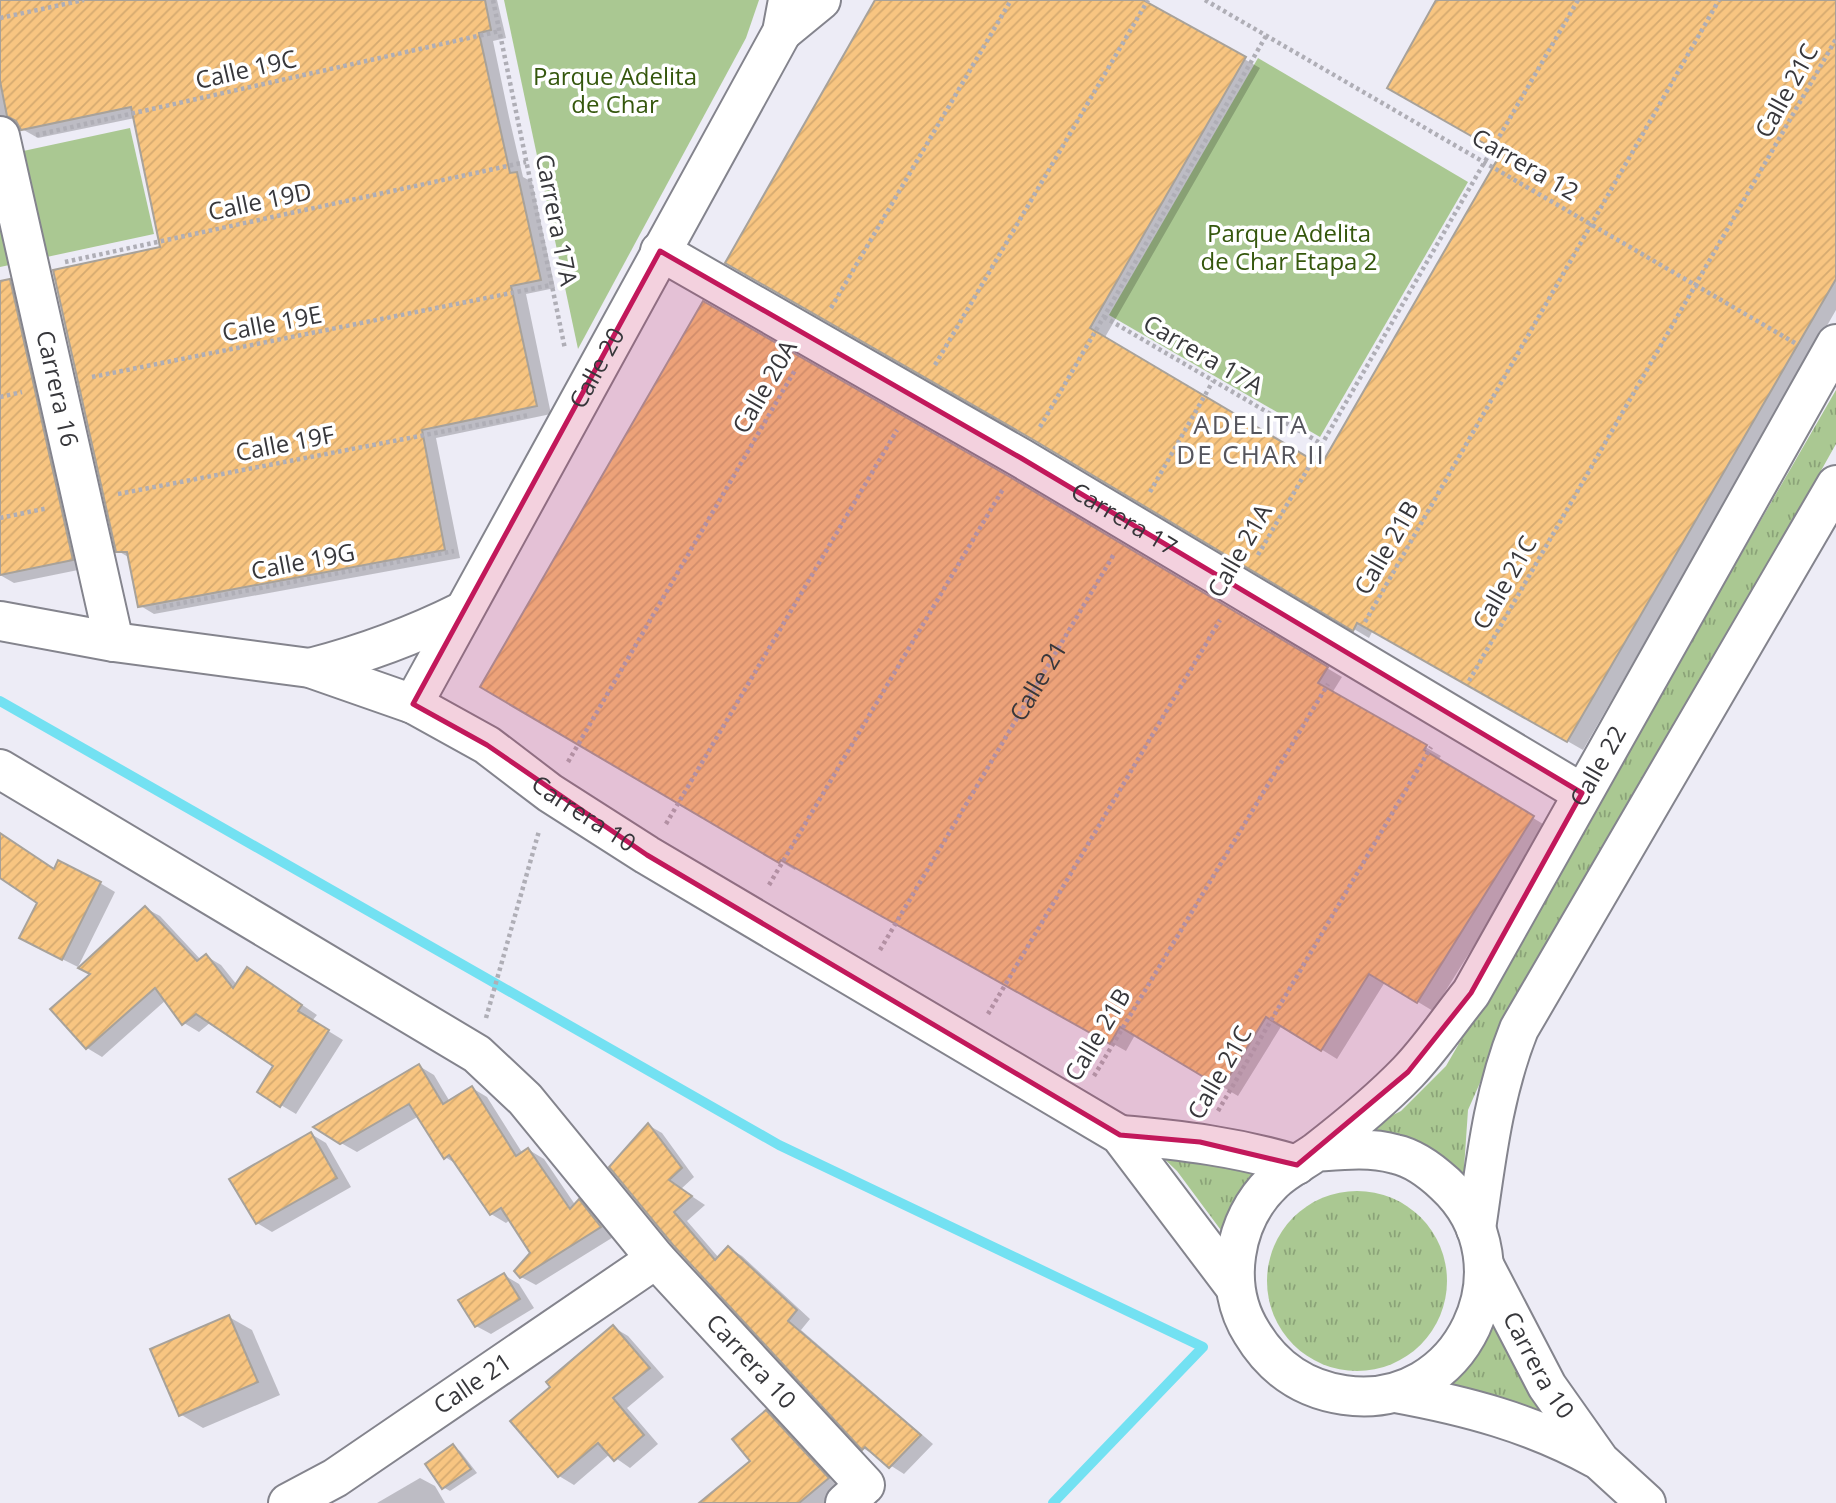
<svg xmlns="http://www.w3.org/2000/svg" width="1836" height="1503" viewBox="0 0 1836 1503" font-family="'Open Sans',sans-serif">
	<defs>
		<pattern id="grass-tufts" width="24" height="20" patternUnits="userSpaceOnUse" patternTransform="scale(1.75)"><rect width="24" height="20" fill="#aac892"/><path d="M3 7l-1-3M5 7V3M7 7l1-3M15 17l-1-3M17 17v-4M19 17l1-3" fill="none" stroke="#8ba378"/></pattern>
		<pattern id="building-hatch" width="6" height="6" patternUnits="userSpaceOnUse" patternTransform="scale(1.75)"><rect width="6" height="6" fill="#f8c581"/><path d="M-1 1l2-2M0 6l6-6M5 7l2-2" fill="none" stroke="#d5aa70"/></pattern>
	</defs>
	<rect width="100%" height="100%" fill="#edecf6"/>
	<g fill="url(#grass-tufts)">
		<polygon points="1836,390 1836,444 1494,1051 1468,1110 1462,1198 1345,1139 1401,1111 1446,1066"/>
		<polygon points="1158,1153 1268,1168 1223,1233 1177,1171"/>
		<circle cx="1357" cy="1281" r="90"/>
		<polygon points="1486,1301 1581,1446 1429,1389"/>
	</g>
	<g fill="#aac892">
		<polygon points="504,0 759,0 746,38 578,349"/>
		<polygon points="1258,58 1468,182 1320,437 1109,315"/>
		<polygon points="130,128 154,234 0,267 0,156"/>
	</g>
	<g fill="#0003">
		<polygon points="0,0 497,0 506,38 493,41 509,117 523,177 532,182 555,288 526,294 551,414 436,438 460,558 154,614 139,605 130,558 118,551 162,248 135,118 38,138 22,129 19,123 12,122 0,129"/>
		<polygon points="942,0 1141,0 1260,68 1104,339 1321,467 1503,153 1439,0 1836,0 1836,310 1583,750 1373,630 1369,638 1036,439"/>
		<polygon points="9,281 25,289 88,568 14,583 0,575 0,282"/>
		<polygon points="1026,488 1342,677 1332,693 1441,756 1438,760 1548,827 1433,1011 1385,982 1337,1059 1282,1025 1238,1096 1135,1035 1126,1051 797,867 795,870 482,686"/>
		<polygon points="0,834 55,871 100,883 115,892 78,967 36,946 39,902 0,876"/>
		<polygon points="145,908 160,916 201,960 206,956 221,965 237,985 263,978 317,1015 312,1021 343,1040 296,1114 259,1092 276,1066 211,1022 199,1032 184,1023 166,1000 102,1057 87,1048 52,1009 92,974"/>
		<polygon points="419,1066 434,1075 450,1102 472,1088 487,1097 523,1154 529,1150 544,1159 576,1206 579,1202 594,1210 615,1236 536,1285 521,1277 533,1254 511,1219 506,1223 491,1214 458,1165 445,1157 419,1116 357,1152 341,1143"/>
		<polygon points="648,1125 662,1133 694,1177 681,1189 705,1205 687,1221 719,1258 729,1248 742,1256 810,1319 801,1330 933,1444 904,1474 863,1448 674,1243"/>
		<polygon points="311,1134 326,1143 351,1187 272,1232 257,1223"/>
		<polygon points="504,1275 519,1284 534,1308 491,1334 476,1326"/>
		<polygon points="229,1317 252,1330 280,1395 203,1428 180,1414"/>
		<polygon points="613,1327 628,1336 664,1377 627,1408 658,1444 630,1468 610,1454 574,1485 559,1476 553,1387"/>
		<polygon points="766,1412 782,1421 843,1487 824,1503 720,1503 752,1461"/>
		<polygon points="453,1447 460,1451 477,1473 450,1491 443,1487"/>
		<polygon points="420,1478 435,1486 445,1503 377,1503"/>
	</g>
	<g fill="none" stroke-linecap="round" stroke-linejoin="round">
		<polyline stroke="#73e1f2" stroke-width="10" points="0,701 779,1145 1203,1347 1053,1503"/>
	</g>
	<g fill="url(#building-hatch)" stroke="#a8a29a" stroke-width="2">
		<polygon points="0,0 485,0 491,30 479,33 510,173 517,172 541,280 511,286 537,406 422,430 445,550 138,607 127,552 116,552 53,270 160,247 131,107 21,130 16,121 7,116 0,81"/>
		<polygon points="875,0 1143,0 1246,57 1090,328 1321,465 1501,153 1387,88 1436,0 1836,0 1836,279 1567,742 1357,623 1353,631 1032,439 725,263"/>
		<polygon points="10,279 73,560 0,575 0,281"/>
		<polygon points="703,301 1010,477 1328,667 1318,683 1427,745 1424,750 1534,816 1417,1003 1369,974 1321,1051 1266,1017 1222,1088 1120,1027 1110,1044 781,860 779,863 480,687"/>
		<polygon points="0,833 54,869 58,860 101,882 62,960 19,938 37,903 0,878"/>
		<polygon points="145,906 197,961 206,954 233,988 247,967 302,1005 298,1011 329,1030 280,1107 257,1092 273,1066 196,1014 182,1025 155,988 86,1049 50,1009 90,974 78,968"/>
		<polygon points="419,1064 443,1104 472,1086 516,1156 528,1148 570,1209 579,1199 601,1227 520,1278 514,1271 530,1253 501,1208 490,1215 449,1155 444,1159 409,1104 340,1144 313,1127"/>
		<polygon points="648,1123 682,1168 669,1180 692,1196 674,1212 715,1260 728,1246 797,1310 788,1321 921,1435 889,1468 865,1447 862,1450 673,1245 609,1167"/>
		<polygon points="311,1132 337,1178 256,1224 229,1179"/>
		<polygon points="504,1273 520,1299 475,1327 458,1300"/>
		<polygon points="229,1315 258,1382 179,1416 150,1349"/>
		<polygon points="613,1325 650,1368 613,1398 644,1435 614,1461 598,1443 558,1477 510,1421 550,1387 546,1382"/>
		<polygon points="766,1410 829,1478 799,1503 699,1503 750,1461 732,1439"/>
		<polygon points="453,1444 471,1469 442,1489 425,1464"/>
	</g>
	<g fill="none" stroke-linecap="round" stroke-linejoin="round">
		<defs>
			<g id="minor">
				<polyline points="782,32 821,0"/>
				<path id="s2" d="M 0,136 L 114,642"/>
				<path id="s3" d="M 660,251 L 1021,458 L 1582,793"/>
				<path id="s4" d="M 0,621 L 114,642 L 310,668 L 413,704 L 487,745 L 550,793 L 647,855 L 1120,1135 L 1235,1287"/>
				<path d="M 310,668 C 364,654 413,636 463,611"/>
				<path id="s5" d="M 413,704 L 782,32 L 788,0"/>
				<path id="s6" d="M 0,769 L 410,1014 L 477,1054 L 525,1099 L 656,1259 L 865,1485 L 845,1503"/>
				<path d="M 1120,1135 C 1181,1140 1238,1147 1297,1165"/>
				<path id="s7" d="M 1316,1152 C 1343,1150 1369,1147 1395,1154 C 1414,1158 1431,1171 1445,1184 C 1532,1264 1462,1413 1344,1395 C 1303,1389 1273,1368 1252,1333 C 1222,1286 1233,1220 1273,1182 C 1285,1170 1302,1162 1316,1152 C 1347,1128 1381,1100 1408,1072 C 1431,1048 1450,1019 1471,993 L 1836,344"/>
				<path d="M 1476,1229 C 1486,1160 1493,1094 1519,1029 L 1836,485"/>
				<path id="s8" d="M 1484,1265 L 1547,1386 L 1600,1461 L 1646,1503"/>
				<path d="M 1396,1393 C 1467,1406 1531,1423 1595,1458"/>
				<path id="s9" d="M 288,1503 L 335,1478 L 656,1259"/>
			</g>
		</defs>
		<use href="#minor" stroke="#84848d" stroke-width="42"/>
		<g stroke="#afaeb6" stroke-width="4.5" stroke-dasharray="3.5 3.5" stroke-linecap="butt">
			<polyline points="493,0 565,349"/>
			<polyline points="1205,0 1795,343"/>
			<polyline points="0,18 84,0"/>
			<polyline points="36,135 500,31"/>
			<polyline points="65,262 526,162"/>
			<polyline points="831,308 1011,0"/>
			<polyline points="1104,317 1322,444"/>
			<polyline points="935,365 1148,0"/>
			<polyline points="92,377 551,285"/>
			<polyline points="0,397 22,392"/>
			<polyline points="1040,427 1266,36"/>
			<polyline points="1150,492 1213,381"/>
			<polyline points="118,494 529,415"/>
			<polyline points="0,518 48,508"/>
			<polyline points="1258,555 1578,0"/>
			<polyline points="156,608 454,551"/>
			<polyline points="1365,622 1719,0"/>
			<polyline points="1469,681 1836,39"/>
			<polyline points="568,762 795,370"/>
			<polyline points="666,824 897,430"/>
			<polyline points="769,885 1003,489"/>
			<path id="s1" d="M 880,950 L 1114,554"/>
			<polyline points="988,1014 1220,620"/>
			<polyline points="486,1018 539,831"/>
			<polyline points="1094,1076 1328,684"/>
			<polyline points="1218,1111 1431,747"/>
		</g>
		<use href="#minor" stroke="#fff" stroke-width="38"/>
	</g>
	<path fill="#c2185b" fill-opacity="0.2" stroke="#c2185b" stroke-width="5" stroke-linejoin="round" d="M 660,251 L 1021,458 L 1582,793 L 1471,993 L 1408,1072 L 1297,1165 L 1200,1142 L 1120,1135 L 647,855 L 487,745 L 413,704 Z"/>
	<g text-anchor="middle" stroke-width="7" stroke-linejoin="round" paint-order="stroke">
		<g font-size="24" fill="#37373b" stroke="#fff">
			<text transform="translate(246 70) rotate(-13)" y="8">Calle 19C</text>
			<text transform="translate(1787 91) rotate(-61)" y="8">Calle 21C</text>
			<text transform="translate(1525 165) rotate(30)" y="8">Carrera 12</text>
			<text transform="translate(260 202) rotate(-12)" y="8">Calle 19D</text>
			<text transform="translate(556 220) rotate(79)" y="8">Carrera 17A</text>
			<text transform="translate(272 324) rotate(-11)" y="8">Calle 19E</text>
			<text transform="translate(1203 355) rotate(30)" y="8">Carrera 17A</text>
			<text dy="8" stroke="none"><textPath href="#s5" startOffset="383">Calle 20</textPath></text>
			<text transform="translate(765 387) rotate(-60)" y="8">Calle 20A</text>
			<text dy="8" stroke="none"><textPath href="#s2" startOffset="259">Carrera 16</textPath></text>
			<text transform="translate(285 444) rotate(-11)" y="8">Calle 19F</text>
			<text dy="8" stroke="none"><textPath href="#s3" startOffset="536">Carrera 17</textPath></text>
			<text transform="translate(1387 548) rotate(-60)" y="8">Calle 21B</text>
			<text transform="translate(1240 551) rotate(-60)" y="8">Calle 21A</text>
			<text transform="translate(303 562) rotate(-11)" y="8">Calle 19G</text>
			<text transform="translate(1505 583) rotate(-60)" y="8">Calle 21C</text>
			<text dy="8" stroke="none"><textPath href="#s1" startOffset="312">Calle 21</textPath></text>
			<text dy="8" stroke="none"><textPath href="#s7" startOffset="1264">Calle 22</textPath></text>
			<text dy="8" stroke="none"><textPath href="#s4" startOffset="626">Carrera 10</textPath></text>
			<text transform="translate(1098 1035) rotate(-59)" y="8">Calle 21B</text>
			<text transform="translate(1220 1073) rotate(-60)" y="8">Calle 21C</text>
			<text dy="8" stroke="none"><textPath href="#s6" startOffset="968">Carrera 10</textPath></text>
			<text dy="8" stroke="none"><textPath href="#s8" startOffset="114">Carrera 10</textPath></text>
			<text dy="8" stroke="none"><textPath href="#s9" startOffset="220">Calle 21</textPath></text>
		</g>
		<g font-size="24" fill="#35570d" stroke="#fff">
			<text x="615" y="85">Parque Adelita<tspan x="615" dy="28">de Char</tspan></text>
			<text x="1289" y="242">Parque Adelita<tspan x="1289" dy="28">de Char Etapa 2</tspan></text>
		</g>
		<g font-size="26" letter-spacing="2" fill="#55555d" stroke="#fff">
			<text x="1251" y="434">ADELITA<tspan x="1251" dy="30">DE CHAR II</tspan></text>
		</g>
	</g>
</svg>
